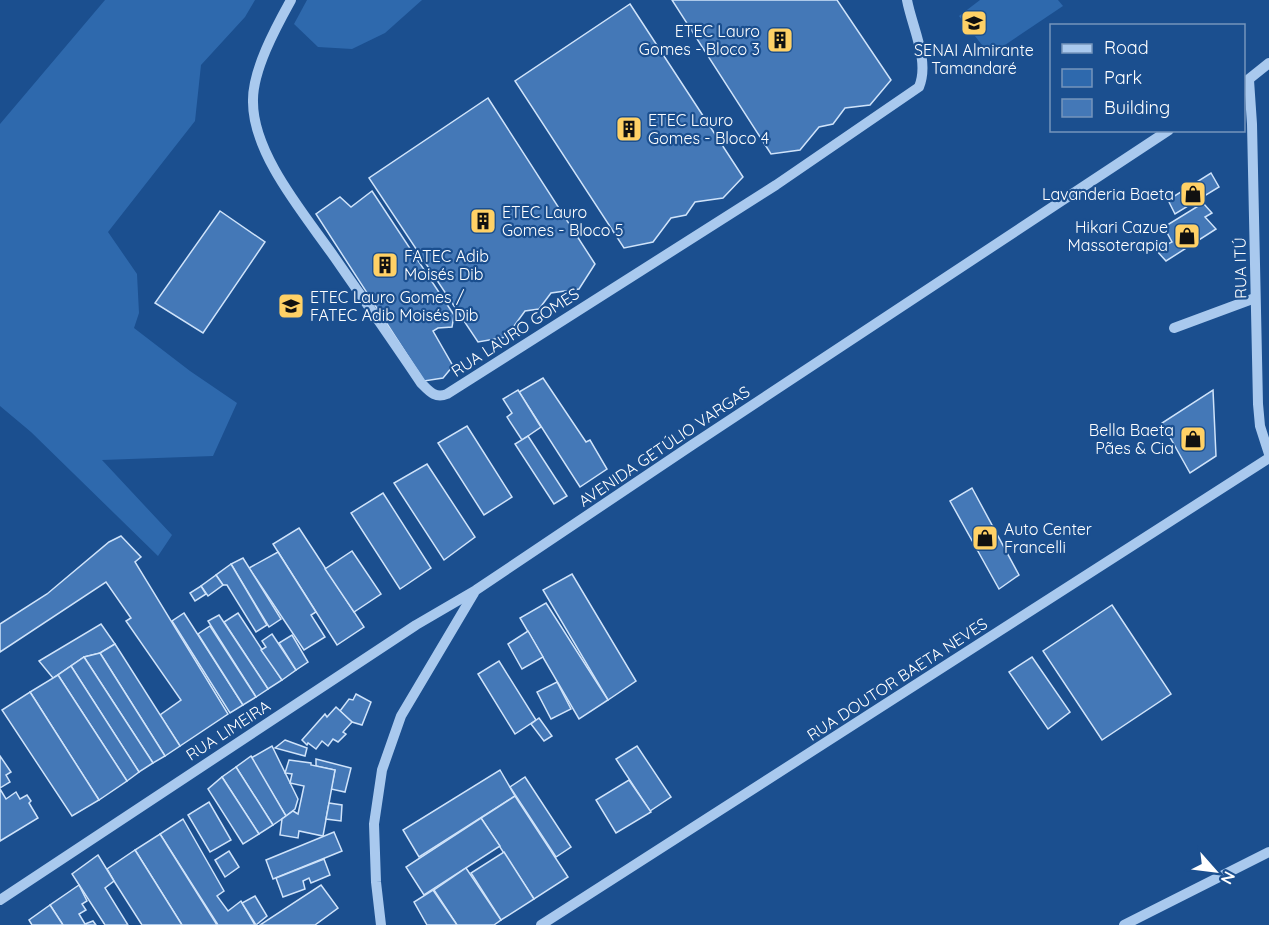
<svg xmlns="http://www.w3.org/2000/svg" width="1269" height="925" viewBox="0 0 1269 925" font-family="Quicksand,sans-serif">
	<rect width="100%" height="100%" fill="#1b4f8f"/>
	<g fill="#2e69ad">
		<polygon points="105,0 255,0 245,17 201,65 195,121 108,232 137,274 139,313 134,328 190,371 237,403 213,456 102,460 172,535 158,556 31,432 0,406 0,124"/>
		<polygon points="307,0 422,0 385,33 352,49 318,47 294,24"/>
		<polygon points="980,0 1058,0 1063,6 990,55 959,16"/>
	</g>
	<g fill="#4478b7" stroke="#cfe3fa" stroke-width="1.5">
		<polygon points="672,0 837,0 891,80 870,105 845,108 833,124 819,127 800,150 771,154"/>
		<polygon points="630,4 743,177 723,198 695,202 686,215 671,218 653,242 624,248 515,81"/>
		<polygon points="488,98 595,264 579,289 551,293 539,309 525,311 506,337 478,342 369,178"/>
		<polygon points="1211,173 1219,187 1175,214 1168,200"/>
		<polygon points="372,191 454,315 452,327 438,328 433,331 453,366 443,378 424,381 316,214 340,197 351,207"/>
		<polygon points="1203,203 1212,213 1205,217 1216,229 1166,261 1156,250 1172,242 1164,227"/>
		<polygon points="220,211 265,242 203,333 155,303"/>
		<polygon points="543,378 586,442 590,440 607,469 580,487 519,392"/>
		<polygon points="518,390 541,427 522,440 507,417 512,413 503,399"/>
		<polygon points="1213,390 1216,456 1190,473 1162,423"/>
		<polygon points="467,426 512,497 484,515 438,443"/>
		<polygon points="528,436 567,496 554,504 515,444"/>
		<polygon points="427,464 475,537 444,560 394,483"/>
		<polygon points="972,488 1019,575 999,589 950,501"/>
		<polygon points="383,493 431,568 400,589 351,513"/>
		<polygon points="299,528 364,627 337,645 273,544"/>
		<polygon points="121,536 141,557 135,562 228,714 180,746 160,715 181,700 126,621 131,618 106,582 0,652 0,624 47,594 109,542"/>
		<polygon points="352,551 381,594 354,612 325,569"/>
		<polygon points="278,552 316,612 311,615 325,637 304,650 249,568"/>
		<polygon points="243,558 281,619 269,627 231,564"/>
		<polygon points="231,564 267,625 256,632 227,585 223,585 216,575"/>
		<polygon points="572,574 636,681 608,700 543,590"/>
		<polygon points="216,575 223,585 208,596 201,586"/>
		<polygon points="201,586 206,594 195,601 190,593"/>
		<polygon points="546,603 608,700 579,719 520,618"/>
		<polygon points="1112,605 1171,694 1102,740 1043,651"/>
		<polygon points="184,613 243,705 230,713 172,621"/>
		<polygon points="238,613 282,680 268,689 224,622"/>
		<polygon points="219,615 268,689 256,697 208,621"/>
		<polygon points="101,624 115,644 100,653 84,657 53,678 39,661"/>
		<polygon points="210,626 256,697 243,705 198,634"/>
		<polygon points="528,631 543,657 522,669 508,644"/>
		<polygon points="272,634 296,670 282,680 261,650 266,647 262,641"/>
		<polygon points="292,635 308,662 296,670 279,643"/>
		<polygon points="115,644 180,746 165,756 100,653"/>
		<polygon points="100,653 165,756 153,763 84,657"/>
		<polygon points="84,657 153,763 139,772 71,666"/>
		<polygon points="1032,657 1070,712 1048,729 1009,672"/>
		<polygon points="499,661 536,720 515,734 478,674"/>
		<polygon points="71,666 139,772 127,781 58,675"/>
		<polygon points="58,675 127,781 99,800 30,692"/>
		<polygon points="557,682 571,709 551,719 537,692"/>
		<polygon points="30,692 99,800 72,816 2,710"/>
		<polygon points="356,694 371,702 362,725 352,722 340,711 349,699 353,700"/>
		<polygon points="336,707 352,722 343,732 346,734 338,742 333,739 328,746 322,741 316,749 308,743 307,745 302,740 325,714 327,717"/>
		<polygon points="539,718 552,736 544,741 531,724"/>
		<polygon points="285,740 307,748 305,756 275,748"/>
		<polygon points="272,746 298,799 295,809 286,816 251,758"/>
		<polygon points="637,746 671,797 650,811 616,759"/>
		<polygon points="0,756 11,772 6,775 10,782 0,788"/>
		<polygon points="251,756 286,816 273,825 236,767"/>
		<polygon points="316,759 351,768 345,792 331,789 335,770 316,766"/>
		<polygon points="289,760 311,763 311,765 335,770 323,836 299,831 298,838 280,835 282,819 293,811 298,814 304,786 290,783 292,774 285,773"/>
		<polygon points="236,767 273,825 259,834 222,777"/>
		<polygon points="500,770 515,796 419,857 403,830"/>
		<polygon points="222,777 259,834 243,844 208,789"/>
		<polygon points="525,777 571,847 556,857 510,787"/>
		<polygon points="629,780 651,812 616,833 596,800"/>
		<polygon points="0,789 6,799 16,792 20,799 27,795 31,801 29,803 38,818 0,841"/>
		<polygon points="515,796 568,877 534,899 481,818"/>
		<polygon points="209,802 231,840 210,852 188,815"/>
		<polygon points="329,803 342,805 341,821 326,819"/>
		<polygon points="481,818 500,846 424,895 406,867"/>
		<polygon points="183,819 224,891 217,896 228,911 241,901 255,925 218,925 160,834"/>
		<polygon points="334,832 342,851 273,879 266,860"/>
		<polygon points="160,834 217,925 182,925 135,850"/>
		<polygon points="135,850 182,925 142,925 114,881 107,869"/>
		<polygon points="229,851 239,867 225,877 215,860"/>
		<polygon points="504,852 534,899 501,920 471,873"/>
		<polygon points="98,855 114,881 105,888 128,925 105,925 72,874"/>
		<polygon points="324,859 330,875 311,883 309,878 303,881 305,889 283,897 276,878"/>
		<polygon points="466,868 501,920 494,925 457,925 434,890"/>
		<polygon points="79,885 87,901 82,904 86,910 79,914 85,924 93,921 96,925 63,925 50,905"/>
		<polygon points="321,885 338,908 315,925 260,925"/>
		<polygon points="433,890 457,925 427,925 414,902"/>
		<polygon points="255,896 267,916 256,925 242,903"/>
		<polygon points="50,905 63,925 32,925 29,920"/>
	</g>
	<g fill="none" stroke-linecap="round" stroke-linejoin="round">
		<g stroke="#a9c9ee" stroke-width="10">
			<path d="M 291,0 C 276,27 252,71 253,102 C 253,155 306,216 335,258 C 364,300 393,341 421,383 C 429,391 435,399 447,394 L 776,185 L 919,87 C 930,61 912,27 907,0"/>
			<polyline points="1249,80 1252,124 1258,404 1260,426 1269,454"/>
			<polyline points="1244,83 1269,63"/>
			<polyline points="1174,328 1255,298"/>
			<polyline points="0,900 416,625 476,590 692,445 1169,130"/>
			<polyline points="381,925 376,882 374,824 382,770 401,716 474,593"/>
			<polyline points="541,925 1269,458"/>
			<polyline points="1124,925 1269,852"/>
		</g>
	</g>
	<defs>
		<symbol id="university-square" viewBox="-11 -11 22 22"><rect x="-9" y="-9" width="18" height="18" rx="4" fill="#ffd166" stroke="#1b4f8f"/><path d="M0-5L7-2L0 1L-7-2ZM-4 1L0 2.5L4 1V4Q0 6-4 4Z" fill="#111"/></symbol>
		<symbol id="building-square" viewBox="-11 -11 22 22"><rect x="-9" y="-9" width="18" height="18" rx="4" fill="#ffd166" stroke="#1b4f8f"/><path d="M-4-6H4V6H1V3H-1V6H-4ZM-2.5-4.3h1.7v1.8h-1.7ZM.8-4.3h1.7v1.8H.8ZM-2.5-1h1.7V.8h-1.7ZM.8-1h1.7V.8H.8Z" fill="#111"/></symbol>
		<symbol id="shop-square" viewBox="-11 -11 22 22"><rect x="-9" y="-9" width="18" height="18" rx="4" fill="#ffd166" stroke="#1b4f8f"/><path d="M-5-2.5h2.3a2.7 3.5 0 0 1 5.4 0H5L5.5 6h-11ZM-1.5-2.5h3a1.5 2.3 0 0 0-3 0Z" fill="#111"/></symbol>
	</defs>
	<g fill-rule="evenodd">
		<use href="#university-square" x="959" y="8" width="30" height="30"/>
		<use href="#building-square" x="765" y="25" width="30" height="30"/>
		<use href="#building-square" x="614" y="114" width="30" height="30"/>
		<use href="#shop-square" x="1178" y="179" width="30" height="30"/>
		<use href="#building-square" x="468" y="206" width="30" height="30"/>
		<use href="#shop-square" x="1172" y="221" width="30" height="30"/>
		<use href="#building-square" x="370" y="250" width="30" height="30"/>
		<use href="#university-square" x="276" y="291" width="30" height="30"/>
		<use href="#shop-square" x="1178" y="424" width="30" height="30"/>
		<use href="#shop-square" x="970" y="523" width="30" height="30"/>
	</g>
	<g text-anchor="middle" stroke-width="4.5" stroke-linejoin="round" paint-order="stroke">
		<g font-size="16" fill="#fff" stroke="#1b4f8f" text-anchor="start">
			<text x="760" y="37" text-anchor="end">ETEC Lauro<tspan x="760" dy="18">Gomes - Bloco 3</tspan></text>
			<text x="974" y="56" text-anchor="middle">SENAI Almirante<tspan x="974" dy="18">Tamandaré</tspan></text>
			<text x="648" y="126">ETEC Lauro<tspan x="648" dy="18">Gomes - Bloco 4</tspan></text>
			<text x="1174" y="200" text-anchor="end">Lavanderia Baeta</text>
			<text x="502" y="218">ETEC Lauro<tspan x="502" dy="18">Gomes - Bloco 5</tspan></text>
			<text x="1168" y="233" text-anchor="end">Hikari Cazue<tspan x="1168" dy="18">Massoterapia</tspan></text>
			<text x="404" y="262">FATEC Adib<tspan x="404" dy="18">Moisés Dib</tspan></text>
			<text x="310" y="303">ETEC Lauro Gomes /<tspan x="310" dy="18">FATEC Adib Moisés Dib</tspan></text>
			<text x="1174" y="436" text-anchor="end">Bella Baeta<tspan x="1174" dy="18">Pães &amp; Cia</tspan></text>
			<text x="1004" y="535">Auto Center<tspan x="1004" dy="18">Francelli</tspan></text>
		</g>
		<g font-size="16" fill="#fff" stroke="#1b4f8f">
			<text transform="translate(1240 268) rotate(-91)" y="6">RUA ITÚ</text>
			<text transform="translate(515 332) rotate(-33)" y="6">RUA LAURO GOMES</text>
			<text transform="translate(664 446) rotate(-34)" y="6">AVENIDA GETÚLIO VARGAS</text>
			<text transform="translate(897 679) rotate(-33)" y="6">RUA DOUTOR BAETA NEVES</text>
			<text transform="translate(228 730) rotate(-33)" y="6">RUA LIMEIRA</text>
		</g>
	</g>
	<rect x="1050" y="24" width="195" height="108" fill="#1b4f8f" stroke="#7695bc" stroke-width="1.5"/>
	<rect x="1062" y="44" width="30" height="9" fill="#a9c9ee" stroke="#7695bc" stroke-width="1.5"/>
	<text x="1104" y="54" font-size="18" fill="#ffffff">Road</text>
	<rect x="1062" y="69" width="30" height="18" fill="#2e69ad" stroke="#7695bc" stroke-width="1.5"/>
	<text x="1104" y="84" font-size="18" fill="#ffffff">Park</text>
	<rect x="1062" y="99" width="30" height="18" fill="#4478b7" stroke="#7695bc" stroke-width="1.5"/>
	<text x="1104" y="114" font-size="18" fill="#ffffff">Building</text>
	<g transform="translate(1215 871) rotate(118)" stroke="#1b4f8f" stroke-width="4.5" paint-order="stroke">
	<path d="M0-4.5L10 22L0 15L-10 22Z" fill="#ffffff"/>
	<text y="-9" font-size="16" font-weight="bold" text-anchor="middle" fill="#ffffff">N</text>
	</g>
</svg>
